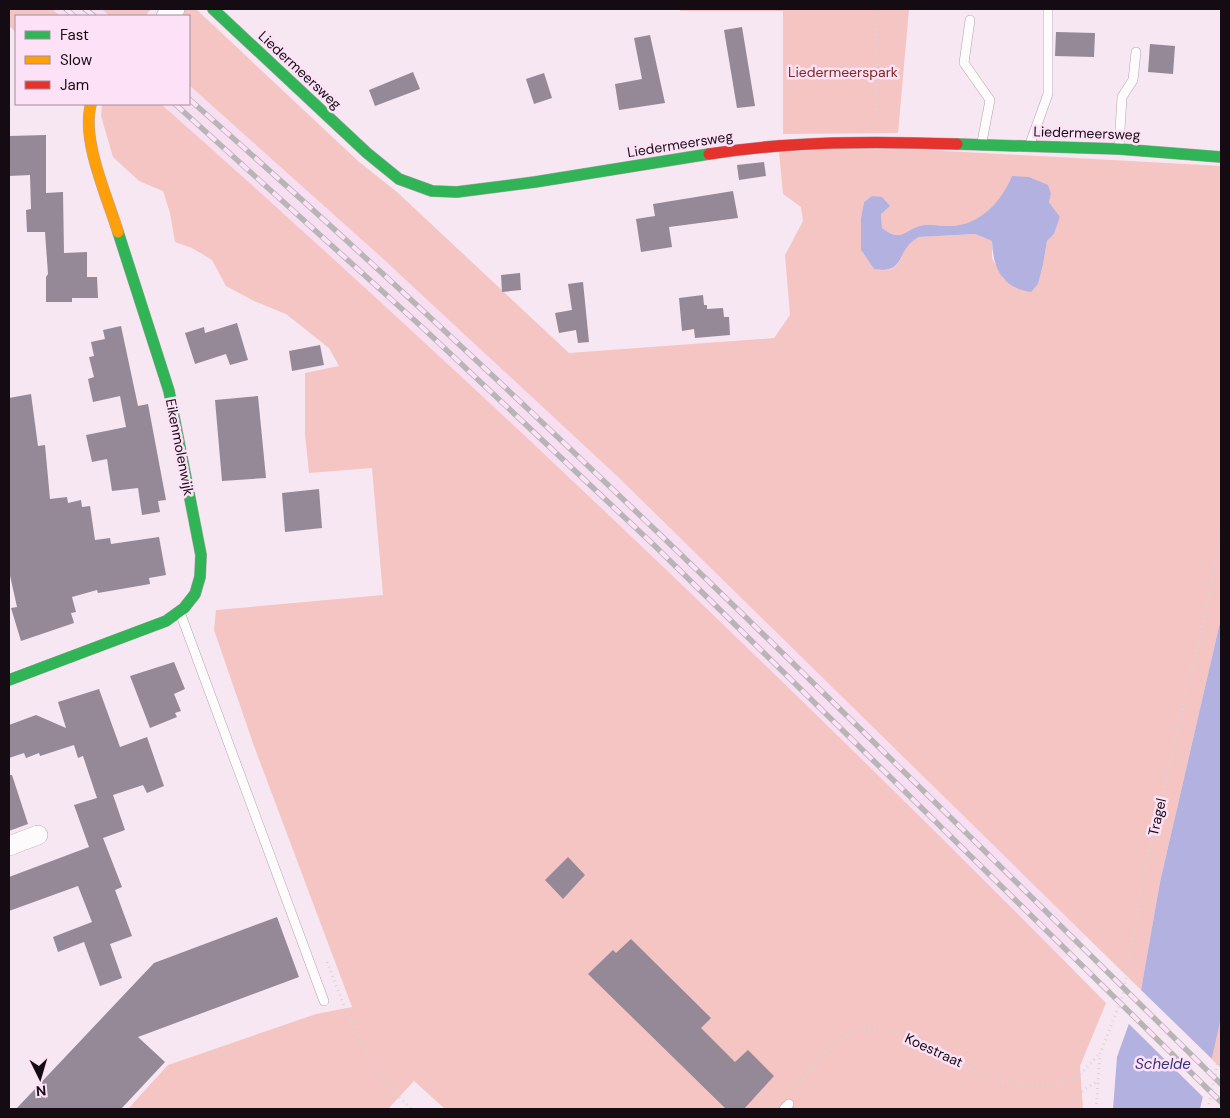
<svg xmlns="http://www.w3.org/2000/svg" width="1230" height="1118" viewBox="0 0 1230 1118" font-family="'DM Sans',sans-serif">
	<rect width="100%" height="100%" fill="#f7e7f2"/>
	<g fill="#f8def1">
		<polygon points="52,9 102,9 110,16 60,16"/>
		<polygon points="189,85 380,256 618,477 1086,936 1063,959 595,501 358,281 161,104 189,104"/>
	</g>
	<g fill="#f5c5c3" fill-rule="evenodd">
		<polygon points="9,9 52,9 60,16 16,16 16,32 9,26"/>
		<polygon points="102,9 151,9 145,16 110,16"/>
		<path d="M 186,9 L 196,9 L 358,161 L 397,192 L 569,353 L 774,338 L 790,315 L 785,255 L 803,221 L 801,207 L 783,194 L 779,152 L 871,147 L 1221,166 L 1221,618 L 1160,882 L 1141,990 L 618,477 L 380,256 L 189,85 L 189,16 L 174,16 ZM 1013,176 L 1051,194 L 1049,202 L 1060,217 L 1054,234 L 1047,241 L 1043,265 L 1038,284 L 1004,280 L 992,258 L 992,241 L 975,234 L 919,237 C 894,249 908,276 874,269 L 861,250 L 861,218 L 864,202 L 872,196 L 881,214 L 882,228 C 903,244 905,228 924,225 C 932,224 942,226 951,226 C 980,225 1002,201 1013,176 Z"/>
		<polygon points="680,9 909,9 898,133 783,134 783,11 680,11"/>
		<path d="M 102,104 L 161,104 C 486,392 801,694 1106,1003 L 1080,1066 L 1083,1109 L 445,1109 L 414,1081 L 388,1109 L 128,1109 L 168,1065 L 316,1014 L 352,1007 L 254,746 L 214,630 L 216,610 L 383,595 L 372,468 L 309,473 L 305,434 L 305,373 L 339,366 L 329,348 L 286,314 L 254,301 L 226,286 L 212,260 L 192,248 L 175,242 L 170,213 L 163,191 L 139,181 L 113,157 L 101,116 Z"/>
		<polygon points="1221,1018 1221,1068 1210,1058"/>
	</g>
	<g fill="#b2b1e0">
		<path d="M 1012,176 L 1029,177 L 1048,185 L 1051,194 L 1049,202 L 1060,217 L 1054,234 L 1047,241 L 1043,265 L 1038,284 L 1031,292 C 1002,288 993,268 992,241 L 975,234 L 919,237 C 895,249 907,275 874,269 L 861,250 L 861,218 L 864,202 L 872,196 L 882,197 L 890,206 L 881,214 L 882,228 C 903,244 905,228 924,225 C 932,224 942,226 951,226 C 980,225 1002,201 1012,176 Z"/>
		<polygon points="1221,618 1221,1018 1200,1109 1113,1109 1117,1057 1141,990 1160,882"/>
	</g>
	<polygon fill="#f7e7f2" points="1139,988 1213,1060 1205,1099 1128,1023"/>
	<g fill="#958897">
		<polygon points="742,27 755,106 737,108 724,30"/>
		<polygon points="1056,32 1095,33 1094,57 1055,56"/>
		<polygon points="650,35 665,103 619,110 615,84 642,79 634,38"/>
		<polygon points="1150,44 1175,46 1173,74 1148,72"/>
		<polygon points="413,72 420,89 375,106 369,90"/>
		<polygon points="544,73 552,98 534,104 526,79"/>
		<polygon points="46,135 46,193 63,192 64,253 87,252 87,277 97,277 98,298 72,298 72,302 46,302 46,277 48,274 45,232 27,232 26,210 31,209 30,175 9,176 9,136"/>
		<polygon points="764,162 766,176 739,180 737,165"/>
		<polygon points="733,191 738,218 669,227 672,247 641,252 636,219 655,216 653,204"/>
		<polygon points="520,273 521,290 502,292 501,275"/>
		<polygon points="583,282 589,342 578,343 576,330 559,333 555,313 572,310 568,284"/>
		<polygon points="703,295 704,305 707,305 707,309 723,308 724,317 729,317 730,335 695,338 694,329 682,331 679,298"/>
		<polygon points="237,323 248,360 230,365 226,354 195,364 185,333 204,327 205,333"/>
		<polygon points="121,326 138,406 148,404 166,500 158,501 160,512 142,515 138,488 112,491 107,459 92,462 86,435 126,427 120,396 93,402 88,379 94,377 89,357 94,356 91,342 105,339 103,330"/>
		<polygon points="320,345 324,365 292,371 289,351"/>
		<polygon points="31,394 38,446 45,445 50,499 67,497 68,503 81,500 82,507 90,506 95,540 110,538 111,544 159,537 166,575 149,578 150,584 98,593 97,590 72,597 76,612 71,613 74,623 21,641 11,608 17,607 9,571 9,398"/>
		<polygon points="258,396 266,478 222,481 215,400"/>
		<polygon points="319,489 322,528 285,532 282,493"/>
		<polygon points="174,662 185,689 174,694 181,711 175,713 177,717 150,728 130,676"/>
		<polygon points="99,689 120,747 147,737 164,786 147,793 143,785 113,795 125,830 103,838 122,887 115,890 132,936 110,944 122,978 100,986 84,942 58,952 53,937 92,922 78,886 9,911 9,877 89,847 74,805 97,798 83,756 78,758 74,745 40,756 39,753 26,758 24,753 9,758 9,725 36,715 66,728 58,702"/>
		<polygon points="9,775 12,775 28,824 9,831"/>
		<polygon points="568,857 585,875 563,899 545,880"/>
		<polygon points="277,917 299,977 138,1037 165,1062 121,1109 16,1109 154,963"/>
		<polygon points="631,939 711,1018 701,1028 735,1062 748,1050 774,1076 744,1109 726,1109 588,974 613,950 616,953"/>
	</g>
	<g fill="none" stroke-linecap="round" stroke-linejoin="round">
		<defs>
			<g id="lane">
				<polyline points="970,20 964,63 990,100 982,142"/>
				<polyline points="1030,144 1048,94 1048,9"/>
				<polyline points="1119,146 1122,97 1133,80 1136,52"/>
				<polyline points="181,615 324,1001"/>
				<polyline points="784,1109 789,1104"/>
			</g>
			<g id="street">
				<polyline points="166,16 175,9"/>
				<polyline points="9,846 38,835"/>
			</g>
			<g id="fast">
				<polyline points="213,9 367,153 399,179 432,191 457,192 535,182 709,154"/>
				<polyline points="957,144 1119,149 1221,157"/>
				<polyline points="9,680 166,621 184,608 195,594 200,577 201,555 169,391 118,232"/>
			</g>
			<path id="slow" d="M 91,104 C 81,140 107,196 118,232"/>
			<path id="jam" d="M 709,154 C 792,141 874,141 957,144"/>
		</defs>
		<use href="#lane" stroke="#b2a6ae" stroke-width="10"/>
		<use href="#street" stroke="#b2a6ae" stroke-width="20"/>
		<use href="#fast" stroke="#b2a6ae" stroke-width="12"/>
		<use href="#slow" stroke="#b2a6ae" stroke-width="12"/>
		<use href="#jam" stroke="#b2a6ae" stroke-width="12"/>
		<g stroke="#d9d4d8" stroke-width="3" stroke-dasharray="1 4" stroke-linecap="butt">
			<polyline points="877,9 877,118"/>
			<polyline points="327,962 345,1008 379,1076 411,1109"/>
			<path d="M 796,1092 C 881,949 939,1094 1041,1085 C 1051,1084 1066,1083 1075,1078 C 1084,1072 1092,1061 1099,1054"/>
			<polyline points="1064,1109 1085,1089 1098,1081"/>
			<polyline points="1096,1109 1100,1054 1123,995 1143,878 1213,579 1221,523"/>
			<polyline points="1208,1109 1221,1046"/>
		</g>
		<use href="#lane" stroke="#fefbfd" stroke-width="9"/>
		<use href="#street" stroke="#fefbfd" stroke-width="19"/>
		<use href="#fast" stroke="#30b455" stroke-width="11"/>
		<use href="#slow" stroke="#ff9f0a" stroke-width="11"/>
		<use href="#jam" stroke="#e5322d" stroke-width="11"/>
		<defs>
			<g id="rail">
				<polyline points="66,9 74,16"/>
				<polyline points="85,9 94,16"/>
				<path d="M 189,99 C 546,414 882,750 1221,1084"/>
				<polyline points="175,104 423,328 656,547 1221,1102"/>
			</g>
		</defs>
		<use href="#rail" stroke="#b8b5b7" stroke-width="5.5"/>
		<use href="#rail" stroke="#fde1f6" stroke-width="4" stroke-dasharray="11" stroke-linecap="butt"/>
	</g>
	<g text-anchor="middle" stroke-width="5" stroke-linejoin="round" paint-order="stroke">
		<g font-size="14" fill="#150c13" stroke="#fde1f6">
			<text transform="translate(300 70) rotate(43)" y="5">Liedermeersweg</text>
			<text transform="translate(1087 133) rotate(2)" y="5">Liedermeersweg</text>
			<text transform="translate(680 144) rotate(-9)" y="5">Liedermeersweg</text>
			<text transform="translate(180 447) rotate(79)" y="5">Eikenmolenwijk</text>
			<text transform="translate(1157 817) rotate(-77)" y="5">Tragel</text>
			<text transform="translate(934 1050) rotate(25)" y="5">Koestraat</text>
		</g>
		<g font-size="14" fill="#7e281d" stroke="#fde1f6">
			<text x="843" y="77">Liedermeerspark</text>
		</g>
		<g font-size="15" font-style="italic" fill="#36337d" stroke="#fde1f6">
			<text x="1163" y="1069">Schelde</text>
		</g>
	</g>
	<rect width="1230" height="1118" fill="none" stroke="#150c13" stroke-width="20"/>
	<rect x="15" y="15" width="175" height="90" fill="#fde1f6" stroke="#a08c9b"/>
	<rect x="25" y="31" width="25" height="8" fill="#30b455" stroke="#a08c9b"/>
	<text x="60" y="40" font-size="15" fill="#150c13">Fast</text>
	<rect x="25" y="56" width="25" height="8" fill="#ff9f0a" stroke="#a08c9b"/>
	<text x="60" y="65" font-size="15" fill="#150c13">Slow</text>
	<rect x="25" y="81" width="25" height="8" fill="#e5322d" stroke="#a08c9b"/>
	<text x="60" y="90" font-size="15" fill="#150c13">Jam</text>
	<g transform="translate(40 1078) rotate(175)" stroke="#fde1f6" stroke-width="4" paint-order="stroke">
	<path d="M0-4L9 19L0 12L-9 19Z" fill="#150c13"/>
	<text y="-8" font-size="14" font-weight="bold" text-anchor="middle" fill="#150c13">N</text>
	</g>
</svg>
